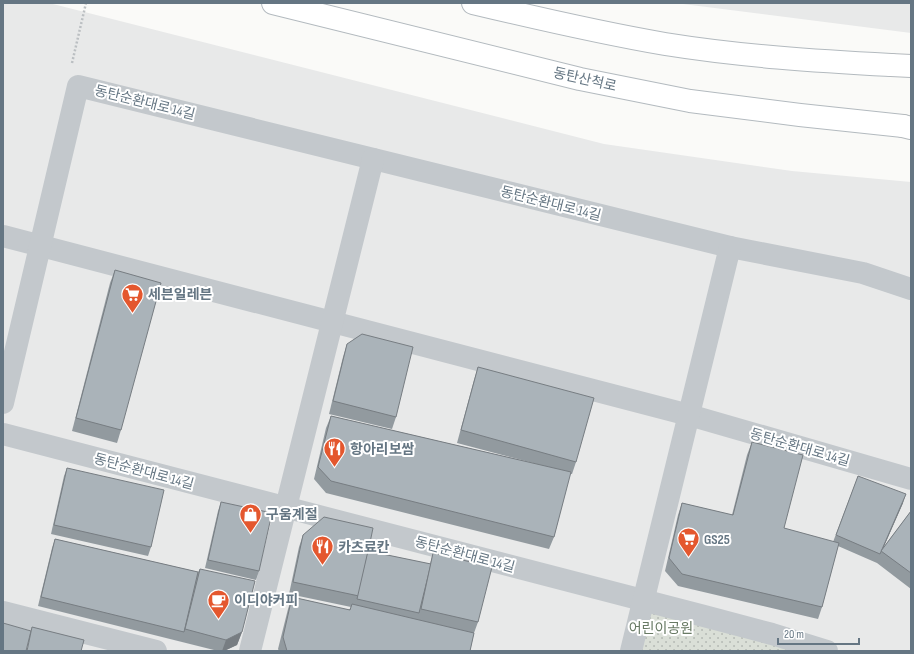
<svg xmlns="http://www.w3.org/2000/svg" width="914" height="654" viewBox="0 0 914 654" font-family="'Sofia Sans Condensed','Noto Sans KR',sans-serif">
	<defs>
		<pattern id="park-dots" width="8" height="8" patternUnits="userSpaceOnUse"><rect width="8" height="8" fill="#dadfd7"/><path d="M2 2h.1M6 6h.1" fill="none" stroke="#b4b9b4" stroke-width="1.8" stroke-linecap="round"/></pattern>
	</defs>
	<rect width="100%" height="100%" fill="#fafaf8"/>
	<g fill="#e8e9e9">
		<polygon points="3,3 49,3 604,144 792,171 911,182 911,651 3,651"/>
		<polygon points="675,3 911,3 911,33"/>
	</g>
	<polygon fill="url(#park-dots)" points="644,600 827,651 631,651"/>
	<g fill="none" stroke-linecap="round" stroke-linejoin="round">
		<defs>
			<g id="secondary">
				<polyline points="273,3 580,79 690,101 800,115 903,126"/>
				<path d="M 473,3 C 536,18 601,33 665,44 C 740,56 815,61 891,65"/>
			</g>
			<g id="highway">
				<polyline points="891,65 911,66"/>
				<polyline points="903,126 911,128"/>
			</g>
		</defs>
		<use href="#secondary" stroke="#b3babf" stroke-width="24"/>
		<use href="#highway" stroke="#b4b9bd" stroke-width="24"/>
		<polyline stroke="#bbbfc2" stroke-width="2.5" stroke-dasharray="2 2" stroke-linecap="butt" points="72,63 86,3"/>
		<g stroke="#c3c8cc" stroke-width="22">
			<polyline points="3,236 689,415 911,479"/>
			<polyline points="3,403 78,86 730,247 863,273 911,289"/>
			<polyline points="3,434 704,616 772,634 827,651"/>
			<polyline points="3,612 156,651"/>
			<polyline points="250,651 373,159"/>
			<polyline points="631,651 730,247"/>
		</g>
		<use href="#secondary" stroke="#fff" stroke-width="22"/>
		<use href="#highway" stroke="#fff" stroke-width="22"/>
	</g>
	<g fill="#929a9f">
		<polygon points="115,270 121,430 117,443 72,431 110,283"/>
		<polygon points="347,344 396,417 392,429 329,414 343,357"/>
		<polygon points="478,367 576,462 572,474 570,474 554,537 549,549 326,493 314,479 326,428 331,416 537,464 457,443 474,380"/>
		<polygon points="752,442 784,528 833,542 858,476 903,503 883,548 911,511 911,589 877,563 838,546 822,607 818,619 678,586 665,571 678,515 682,503 732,515 747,455"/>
		<polygon points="67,468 151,547 148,556 51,534 64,476"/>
		<polygon points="221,502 259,571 256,580 205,568 218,511"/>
		<polygon points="303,535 368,551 430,564 433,553 478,622 474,633 470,651 279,651 278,649 288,609 292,597 349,610 351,607 289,594 299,547"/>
		<polygon points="55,539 198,572 200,569 242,632 237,645 224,651 218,651 38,606 52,548"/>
	</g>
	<g fill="#777d82">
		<polygon points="906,494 903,503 882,551 881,551"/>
		<polygon points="242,632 237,645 224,651 222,651 226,640"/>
	</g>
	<g fill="#aab3b9" stroke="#777d82">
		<polygon points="115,270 161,283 121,430 76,418"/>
		<polygon points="362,334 413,347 396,417 333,401 347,344"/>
		<polygon points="478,367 594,398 576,462 461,430"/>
		<polygon points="331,416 571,472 554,537 331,481 318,467"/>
		<polygon points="752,442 803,455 784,528 839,543 822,607 682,574 669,558 682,503 733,515"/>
		<polygon points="67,468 164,490 151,547 54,525"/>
		<polygon points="858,476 906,494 880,554 836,535"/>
		<polygon points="221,502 272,513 259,571 208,560"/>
		<polygon points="911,511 911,573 881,551"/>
		<polygon points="324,517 373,528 359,596 293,582 303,535"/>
		<polygon points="55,539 198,572 184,632 41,597"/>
		<polygon points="368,551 431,564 419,613 357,599"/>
		<polygon points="433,553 492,567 478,622 421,609"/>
		<polygon points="200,569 255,581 242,632 226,640 185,629"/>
		<polygon points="292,597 350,610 352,604 474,633 470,651 287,651 283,637"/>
		<polygon points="3,623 31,631 26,651 3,651"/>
		<polygon points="32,627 84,640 81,651 27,651"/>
	</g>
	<defs>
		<symbol id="supermarket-pin" viewBox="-11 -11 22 30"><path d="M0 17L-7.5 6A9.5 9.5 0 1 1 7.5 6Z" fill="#e4572e" stroke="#fff"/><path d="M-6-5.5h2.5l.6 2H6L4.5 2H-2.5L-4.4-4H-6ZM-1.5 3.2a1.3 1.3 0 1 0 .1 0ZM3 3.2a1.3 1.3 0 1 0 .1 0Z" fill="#fff"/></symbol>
		<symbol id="restaurant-pin" viewBox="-11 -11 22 30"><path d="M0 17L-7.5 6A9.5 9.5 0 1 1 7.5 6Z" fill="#e4572e" stroke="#fff"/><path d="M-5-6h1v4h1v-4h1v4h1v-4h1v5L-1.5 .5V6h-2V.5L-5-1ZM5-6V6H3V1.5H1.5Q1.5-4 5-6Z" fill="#fff"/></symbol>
		<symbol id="shop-pin" viewBox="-11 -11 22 30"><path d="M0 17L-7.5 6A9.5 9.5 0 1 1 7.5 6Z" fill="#e4572e" stroke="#fff"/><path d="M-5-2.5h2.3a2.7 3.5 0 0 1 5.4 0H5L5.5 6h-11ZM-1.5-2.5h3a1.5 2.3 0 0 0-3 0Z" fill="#fff"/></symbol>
		<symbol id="cafe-pin" viewBox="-11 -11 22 30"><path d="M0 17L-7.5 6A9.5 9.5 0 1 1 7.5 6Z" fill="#e4572e" stroke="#fff"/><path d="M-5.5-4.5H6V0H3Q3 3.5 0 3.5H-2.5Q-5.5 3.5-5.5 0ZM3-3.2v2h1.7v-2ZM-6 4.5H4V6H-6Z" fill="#fff"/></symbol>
	</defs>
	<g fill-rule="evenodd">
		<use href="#supermarket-pin" x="120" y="282" width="25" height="34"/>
		<use href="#restaurant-pin" x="322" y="436" width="25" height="34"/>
		<use href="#shop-pin" x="238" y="502" width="25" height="34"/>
		<use href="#supermarket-pin" x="676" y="526" width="25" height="34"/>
		<use href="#restaurant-pin" x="310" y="534" width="25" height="34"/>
		<use href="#cafe-pin" x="206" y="588" width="25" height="34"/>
	</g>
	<g text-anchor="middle" stroke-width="4" stroke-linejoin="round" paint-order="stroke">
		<g font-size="14" fill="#657683" stroke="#fff">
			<text transform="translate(585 79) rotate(13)" y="5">동탄산척로</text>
			<text transform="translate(145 102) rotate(14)" y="5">동탄순환대로 14길</text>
			<text transform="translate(551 203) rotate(14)" y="5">동탄순환대로 14길</text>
			<text transform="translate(800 447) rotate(16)" y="5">동탄순환대로 14길</text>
			<text transform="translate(144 471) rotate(15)" y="5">동탄순환대로 14길</text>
			<text transform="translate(465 554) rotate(15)" y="5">동탄순환대로 14길</text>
		</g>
		<g font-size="14" font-weight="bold" fill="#657683" stroke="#fff" text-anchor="start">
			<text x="148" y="299">세븐일레븐</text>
			<text x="350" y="454">항아리보쌈</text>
			<text x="266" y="519">구움계절</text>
			<text x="704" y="544">GS25</text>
			<text x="338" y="552">카츠료칸</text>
			<text x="234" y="605">이디야커피</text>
		</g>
		<g font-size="14" fill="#687a64" stroke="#fff">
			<text x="661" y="633">어린이공원</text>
		</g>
	</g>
	<rect width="914" height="654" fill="none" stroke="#657683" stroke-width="8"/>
	<path d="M778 638v6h81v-6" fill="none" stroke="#657683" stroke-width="2"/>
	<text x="784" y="638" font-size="12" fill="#657683" stroke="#ffffff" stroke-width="3" paint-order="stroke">20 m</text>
</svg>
